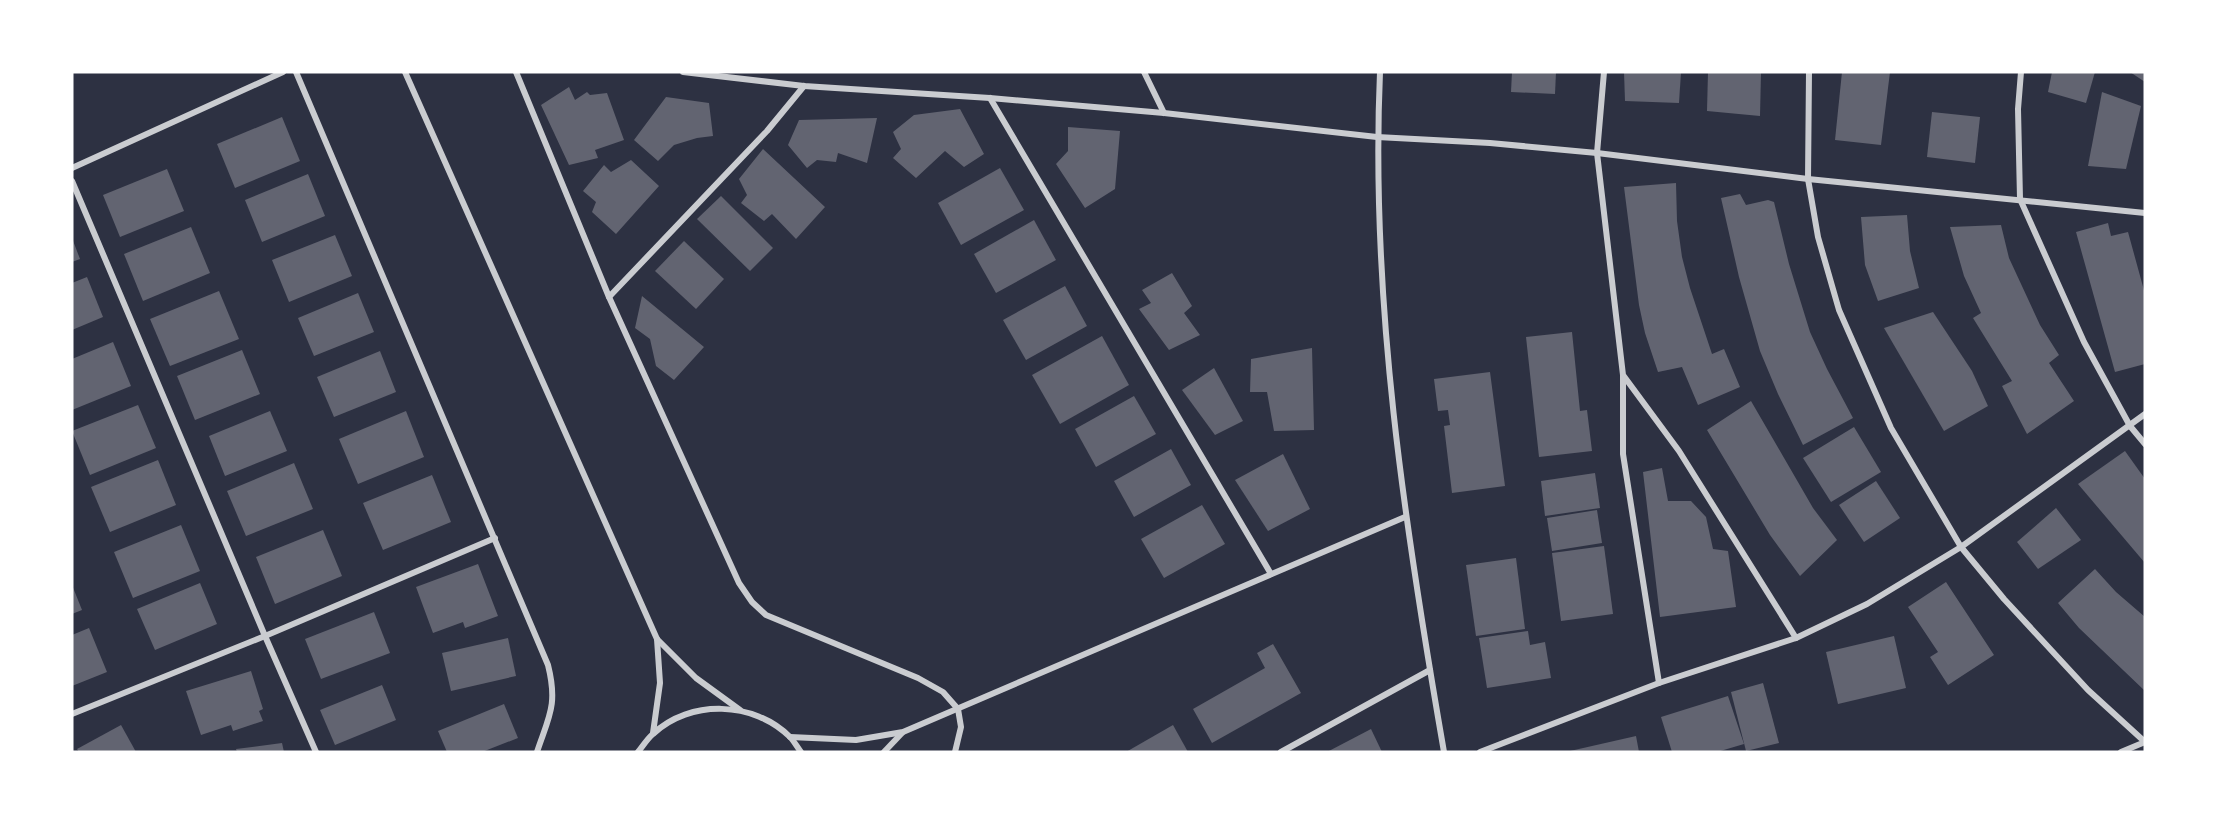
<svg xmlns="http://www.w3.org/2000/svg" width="2217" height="824" viewBox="0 0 2217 824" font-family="Lato,sans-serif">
	<rect width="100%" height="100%" fill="#2d3142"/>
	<g fill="#626471">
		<polygon points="1512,72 1556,72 1555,94 1511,92"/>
		<polygon points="1624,72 1681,72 1679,103 1625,101"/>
		<polygon points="1708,72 1761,72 1760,116 1707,111"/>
		<polygon points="1842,72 1890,72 1881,145 1835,140"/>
		<polygon points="2052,72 2095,72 2086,103 2048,92"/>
		<polygon points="2130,72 2145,72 2145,82"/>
		<polygon points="569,87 575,100 587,92 590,95 607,93 624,140 595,150 598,158 569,165 541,105"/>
		<polygon points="2102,92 2141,106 2126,169 2088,166"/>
		<polygon points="666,97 709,103 713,136 697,138 674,145 658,161 634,140"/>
		<polygon points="960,109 984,154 964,167 945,151 916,178 893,158 901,149 893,132 914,115"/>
		<polygon points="1932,112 1980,117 1975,163 1927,157"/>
		<polygon points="282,117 300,161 235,188 217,144"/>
		<polygon points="877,118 867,163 838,153 836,162 817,160 807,168 788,145 799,120"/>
		<polygon points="1068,127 1120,131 1115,189 1085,208 1056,164 1068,151"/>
		<polygon points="763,149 825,207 796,239 772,214 764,221 741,203 747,195 739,179"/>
		<polygon points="631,160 659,186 616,234 592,212 596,202 583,191 604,165 611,172"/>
		<polygon points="1000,168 1024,210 961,245 938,203"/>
		<polygon points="167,169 184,211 120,237 103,195"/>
		<polygon points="308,174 325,216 262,242 245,200"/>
		<polygon points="1676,183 1677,221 1682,257 1690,288 1712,354 1724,349 1740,387 1698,405 1682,367 1658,372 1645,333 1639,305 1624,187"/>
		<polygon points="1740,194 1746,205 1768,200 1774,202 1789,264 1810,332 1827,369 1853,418 1803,445 1778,394 1760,351 1739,277 1721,198"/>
		<polygon points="721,196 773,248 750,271 697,219"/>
		<polygon points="1907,215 1910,251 1919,288 1878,301 1865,265 1861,217"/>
		<polygon points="1034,220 1056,260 996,293 974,254"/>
		<polygon points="2108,223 2111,236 2128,232 2145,294 2145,364 2115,372 2076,232"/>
		<polygon points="2001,225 2009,258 2040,325 2059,355 2049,363 2074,401 2027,434 2002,386 2012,381 1973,318 1981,313 1964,276 1950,227"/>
		<polygon points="191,227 210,273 143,301 124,254"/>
		<polygon points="335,235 352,276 289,302 272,260"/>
		<polygon points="72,238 80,259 72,262"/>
		<polygon points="684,241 724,279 696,309 655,271"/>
		<polygon points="1172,273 1192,306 1184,313 1200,335 1169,350 1139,309 1151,303 1142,290"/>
		<polygon points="87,277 103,317 72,330 72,283"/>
		<polygon points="1065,286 1087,326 1026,360 1003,320"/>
		<polygon points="219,291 239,339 170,366 150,319"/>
		<polygon points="358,293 374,332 314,356 298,318"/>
		<polygon points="642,296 704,347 674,380 656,366 650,339 635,328"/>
		<polygon points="1933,312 1972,371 1988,406 1944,431 1884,328"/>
		<polygon points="1572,332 1580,411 1587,410 1592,451 1539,457 1526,337"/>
		<polygon points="1102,336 1129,385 1060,424 1032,375"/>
		<polygon points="113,342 131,386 72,410 72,359"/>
		<polygon points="1312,348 1314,430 1274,431 1267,392 1250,392 1251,359"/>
		<polygon points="242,350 260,394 195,420 177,376"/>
		<polygon points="380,351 396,392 334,417 317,377"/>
		<polygon points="1214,368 1243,421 1215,435 1182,390"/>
		<polygon points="1490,372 1505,486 1452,493 1444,426 1450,425 1448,410 1438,411 1434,379"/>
		<polygon points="1134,396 1156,434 1096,467 1075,429"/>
		<polygon points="1751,401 1813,508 1837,540 1800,576 1770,535 1707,430"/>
		<polygon points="138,405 156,448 90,475 72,431"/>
		<polygon points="270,411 287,451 225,476 209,436"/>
		<polygon points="406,411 424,457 358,484 339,439"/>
		<polygon points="1854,427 1881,472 1831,502 1803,458"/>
		<polygon points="1171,449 1191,485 1134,517 1114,481"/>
		<polygon points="2125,451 2145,479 2145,563 2078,484"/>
		<polygon points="1283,454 1310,509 1268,531 1235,480"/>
		<polygon points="158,460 176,505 110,532 91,487"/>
		<polygon points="294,463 313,509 246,536 227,491"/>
		<polygon points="1662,468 1668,501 1691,501 1706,517 1713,549 1728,551 1736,607 1660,617 1643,472"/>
		<polygon points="1595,473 1600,508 1545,516 1541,481"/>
		<polygon points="432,475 451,522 383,550 363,503"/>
		<polygon points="1876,481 1900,518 1864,542 1839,505"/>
		<polygon points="1202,505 1225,544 1164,578 1141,539"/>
		<polygon points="2056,508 2081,540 2038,569 2017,542"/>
		<polygon points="1597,510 1602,543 1552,551 1547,518"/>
		<polygon points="181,525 200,571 133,598 114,552"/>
		<polygon points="323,530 342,576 275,604 256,557"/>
		<polygon points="1604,546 1613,614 1561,621 1552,553"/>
		<polygon points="1516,558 1525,629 1476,636 1466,565"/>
		<polygon points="478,564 498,616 465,628 463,622 433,633 416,587"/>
		<polygon points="2095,569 2116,592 2145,617 2145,691 2079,628 2058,603"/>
		<polygon points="1946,582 1994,655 1948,685 1930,657 1938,652 1908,607"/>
		<polygon points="200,583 217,624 155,650 137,609"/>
		<polygon points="72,585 82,610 72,614"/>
		<polygon points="374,612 390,653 321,679 305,639"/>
		<polygon points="89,628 107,672 72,686 72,635"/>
		<polygon points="1528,631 1530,645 1545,642 1551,678 1487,688 1479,638"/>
		<polygon points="1894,636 1906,688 1838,704 1826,652"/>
		<polygon points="508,638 516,676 451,691 442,653"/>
		<polygon points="1273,644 1301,693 1212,743 1193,709 1265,668 1257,653"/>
		<polygon points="251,671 263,709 259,711 263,721 233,731 231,725 201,735 186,691"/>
		<polygon points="1763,683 1779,743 1746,751 1731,692"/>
		<polygon points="382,685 396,720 335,745 320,710"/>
		<polygon points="1728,696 1744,744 1717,752 1672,752 1661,717"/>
		<polygon points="504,704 518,738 482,752 447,752 438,731"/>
		<polygon points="121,725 136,752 79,752 77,749"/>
		<polygon points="1173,725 1188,752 1126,752"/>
		<polygon points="1371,729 1382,752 1327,752"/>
		<polygon points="1636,736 1639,752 1570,752 1570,751"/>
		<polygon points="282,743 284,752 237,752 236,749"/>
	</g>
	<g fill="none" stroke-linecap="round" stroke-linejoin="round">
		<g stroke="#caccd0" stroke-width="6">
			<path d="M 296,72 L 548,665 C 558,705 549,716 537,752"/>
			<polyline points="405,72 657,639 696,678 740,710"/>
			<polyline points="516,72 609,297 739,583 752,602 766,615 918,678 943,692 958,709 961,727 955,752"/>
			<polyline points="683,72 804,86 990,98 1164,113 1377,137 1490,143 1597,153 1808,179 2145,213"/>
			<polyline points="1144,72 1164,113"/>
			<path d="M 1380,72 C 1370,300 1405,528 1444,752"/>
			<polyline points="1604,72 1597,153 1623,375 1679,451 1796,638"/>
			<polyline points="1809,72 1808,179 1818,237 1839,310 1891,428 1961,547 2004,599 2088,690 2145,742 2121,752"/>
			<polyline points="2021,72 2018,109 2020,199 2084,342 2130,426 2145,444"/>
			<polyline points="990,98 1271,574"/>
			<polyline points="72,168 283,72"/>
			<polyline points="72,181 265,636 316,752"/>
			<polyline points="609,297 767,131 804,86"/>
			<polyline points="1623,376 1623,454 1659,683"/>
			<polyline points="72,714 265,636 495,538"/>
			<polyline points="653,733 660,683 657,639"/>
			<polyline points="790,737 856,740 903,732 1405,517"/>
			<path d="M 638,752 C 643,746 647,739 653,734 C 690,699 754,701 790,737 C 794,741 797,747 801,752"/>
			<polyline points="884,752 902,733"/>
			<polyline points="1281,752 1430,670"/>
			<polyline points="1480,752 1659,683 1796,638 1867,604 1961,547 2145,414"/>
		</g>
	</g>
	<rect width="2217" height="824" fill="none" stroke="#ffffff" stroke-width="147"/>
</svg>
